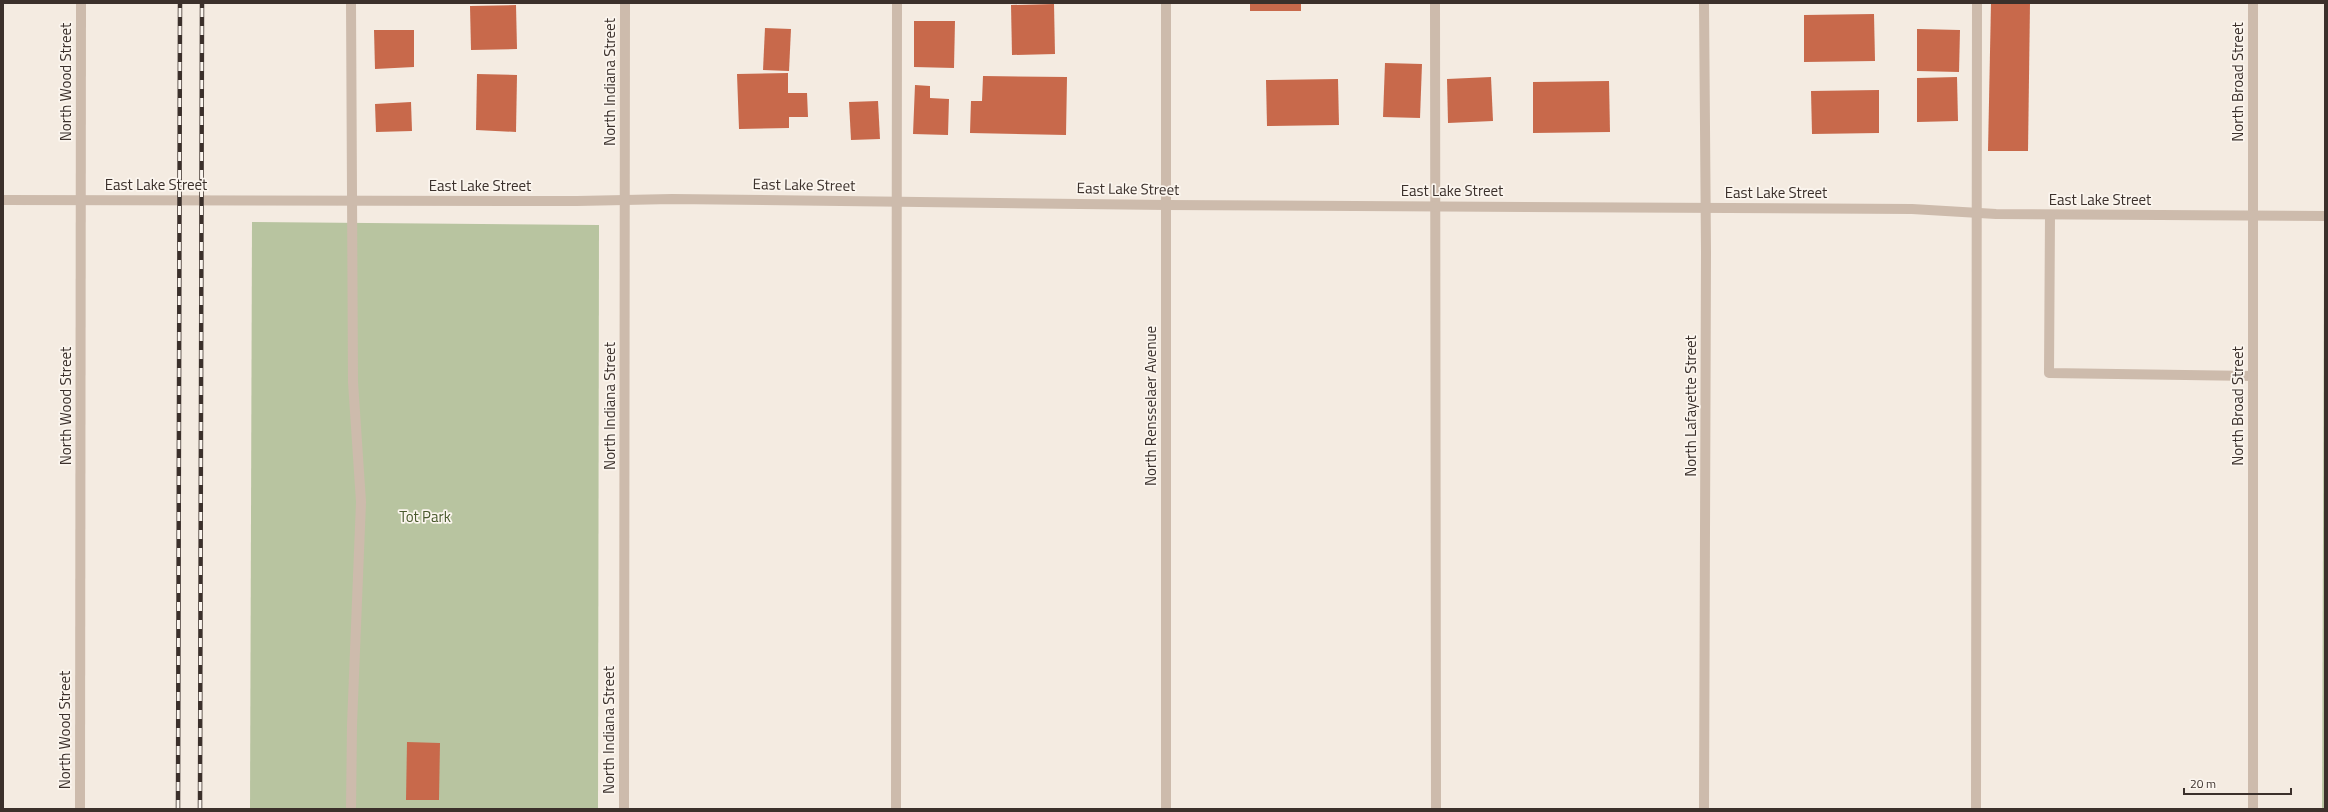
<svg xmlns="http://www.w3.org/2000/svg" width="2328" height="812" viewBox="0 0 2328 812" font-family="'Titillium Web',sans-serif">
	<rect width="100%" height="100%" fill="#f4ebe1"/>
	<g fill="#b8c4a0">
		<polygon points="252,222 599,225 598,809 250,809"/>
		<polygon points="2324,266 2325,809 2322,809"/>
	</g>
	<g fill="#c8694b">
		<rect x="1250" y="3" width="51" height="8"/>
		<polygon points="1991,3 2030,3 2028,151 1988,151"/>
		<polygon points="1054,4 1055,54 1012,55 1011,5"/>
		<polygon points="516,5 517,49 471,50 470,6"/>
		<polygon points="1874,14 1875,61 1804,62 1804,15"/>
		<polygon points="914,21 955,21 954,68 914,67"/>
		<polygon points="765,28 791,29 789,71 763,70"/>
		<polygon points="1917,29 1960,30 1959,72 1917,71"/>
		<polygon points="374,30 414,30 414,67 375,69"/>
		<polygon points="1385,63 1422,64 1420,118 1383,117"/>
		<polygon points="788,73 788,93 807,93 808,117 789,117 789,128 739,129 737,74"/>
		<polygon points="477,74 517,75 516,132 476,130"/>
		<polygon points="983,76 1067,77 1066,135 970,133 971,101 982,101"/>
		<polygon points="1491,77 1493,121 1448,123 1447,79"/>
		<polygon points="1957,77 1958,121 1917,122 1917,78"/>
		<polygon points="1338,79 1339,125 1267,126 1266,80"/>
		<polygon points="1609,81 1610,132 1533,133 1533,82"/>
		<polygon points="915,85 930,86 930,98 949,99 948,135 913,134"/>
		<polygon points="1879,90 1879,133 1812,134 1811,91"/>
		<polygon points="878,101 880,139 851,140 849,102"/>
		<polygon points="411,102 412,131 376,132 375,104"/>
		<polygon points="407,742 440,743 439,800 406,800"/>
	</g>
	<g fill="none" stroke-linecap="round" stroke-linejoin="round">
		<g stroke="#cdbbac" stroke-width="10">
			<polyline points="351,3 353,382 361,502 352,725 351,809"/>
			<polyline points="1435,3 1436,809"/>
			<polyline points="2253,3 2253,809"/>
			<polyline points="3,200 577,201 672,199 1166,205 1912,209 1996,214 2325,216"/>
			<polyline points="2050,215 2049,373 2253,376"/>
			<polyline points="80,809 81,3"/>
			<polyline points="624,809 625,3"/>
			<polyline points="896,809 897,3"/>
			<polyline points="1166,809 1166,3"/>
			<polyline points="1704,809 1706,252 1704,3"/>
			<polyline points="1976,809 1977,3"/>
		</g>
		<defs>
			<g id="rail">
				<polyline points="178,809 180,3"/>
				<polyline points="200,809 202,3"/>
			</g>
		</defs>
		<use href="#rail" stroke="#3b302b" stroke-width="4.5"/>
		<use href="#rail" stroke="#fbf5ee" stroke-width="3" stroke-dasharray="9" stroke-linecap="butt"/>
	</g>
	<g text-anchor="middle" stroke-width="3.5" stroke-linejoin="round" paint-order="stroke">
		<g font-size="15" fill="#3b302b" stroke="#fbf5ee">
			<text transform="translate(66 82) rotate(-90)" y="5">North Wood Street</text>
			<text transform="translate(610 82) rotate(-90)" y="5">North Indiana Street</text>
			<text transform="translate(2238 82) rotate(-90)" y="5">North Broad Street</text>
			<text x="156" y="190">East Lake Street</text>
			<text transform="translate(804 185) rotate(1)" y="5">East Lake Street</text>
			<text x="480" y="191">East Lake Street</text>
			<text transform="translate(1128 189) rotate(1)" y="5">East Lake Street</text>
			<text x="1452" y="196">East Lake Street</text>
			<text x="1776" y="198">East Lake Street</text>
			<text x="2100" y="205">East Lake Street</text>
			<text transform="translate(66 406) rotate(-90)" y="5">North Wood Street</text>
			<text transform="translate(610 406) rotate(-90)" y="5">North Indiana Street</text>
			<text transform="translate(1151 406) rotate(-90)" y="5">North Rensselaer Avenue</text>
			<text transform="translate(1691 406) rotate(-90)" y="5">North Lafayette Street</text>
			<text transform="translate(2238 406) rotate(-90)" y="5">North Broad Street</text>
			<text transform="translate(65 730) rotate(-90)" y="5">North Wood Street</text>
			<text transform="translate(609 730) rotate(-90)" y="5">North Indiana Street</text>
		</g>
		<g font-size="15" fill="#4a5a2e" stroke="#fbf5ee">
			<text x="425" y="522">Tot Park</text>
		</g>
	</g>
	<rect width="2328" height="812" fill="none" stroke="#3b302b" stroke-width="8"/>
	<path d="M2184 788v6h107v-6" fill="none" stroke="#3b302b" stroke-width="2"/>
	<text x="2190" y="788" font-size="12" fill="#3b302b" stroke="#fbf5ee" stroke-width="3" paint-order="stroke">20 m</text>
</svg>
